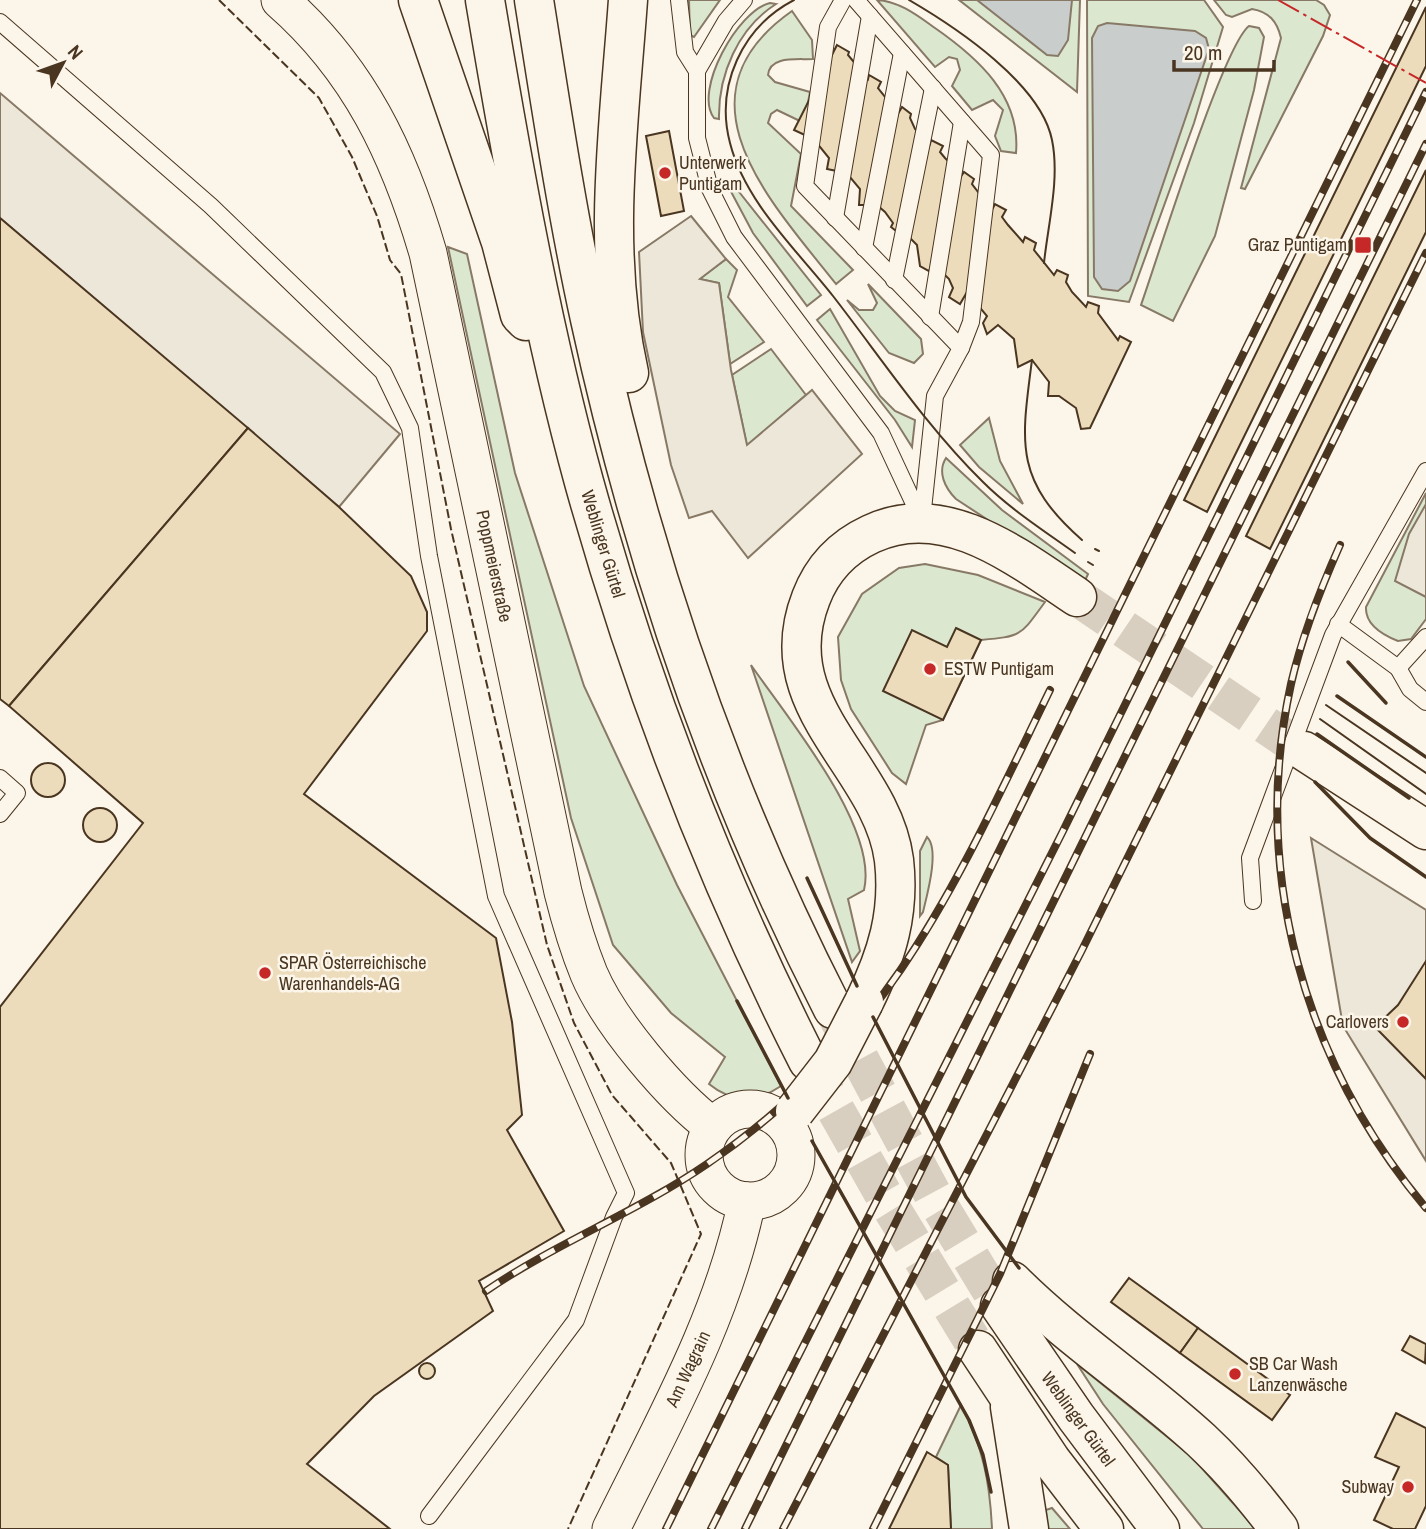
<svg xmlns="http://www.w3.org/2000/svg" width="1426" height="1529" viewBox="0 0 1426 1529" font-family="'Archivo Narrow',sans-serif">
	<rect width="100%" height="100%" fill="#fbf6e9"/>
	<g fill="#dce7d0" stroke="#887966" stroke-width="2">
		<polygon points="689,0 720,0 694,37 690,35"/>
		<path d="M 877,0 C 899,1 918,16 935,28 C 978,58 1021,96 1016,153 L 1001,151 L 995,136 L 1003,110 L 993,100 L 972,110 L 952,86 L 960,70 L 957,59 L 949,57 L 935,67 Z"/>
		<polygon points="959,0 1080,0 1077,92"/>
		<polygon points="1087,0 1204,0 1223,27 1194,123 1129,302 1088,296"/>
		<path d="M 1214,0 L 1316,0 L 1324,5 L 1330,15 L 1323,36 L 1245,189 L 1241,188 L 1281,38 C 1277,21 1269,12 1252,9 L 1232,17 L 1226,15 Z"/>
		<path d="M 770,3 L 776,4 C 738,28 718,75 719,119 L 714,118 C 693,91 738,10 770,3 Z"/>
		<path d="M 792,11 L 812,40 L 813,59 C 798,60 770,55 768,75 L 775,82 L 810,92 L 804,123 L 777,110 L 771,114 L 768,123 L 801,154 L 791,206 L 853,270 L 836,284 C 772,203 669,97 792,11 Z"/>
		<path d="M 1249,26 L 1259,28 L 1264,37 L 1254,90 L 1215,236 L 1173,321 L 1141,305 C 1157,260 1223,46 1249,26 Z"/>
		<polygon points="732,183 821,295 807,306 753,233 728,186"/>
		<path d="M 448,247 L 467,254 L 515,473 L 584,686 L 677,885 L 781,1086 C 756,1103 732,1103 709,1084 L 725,1057 L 671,1013 L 613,945 L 571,818 Z"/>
		<polygon points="726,259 737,270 728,297 764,342 730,364 719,283 699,279"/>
		<polygon points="868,284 921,339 923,354 914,363 889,353 847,300 859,310 873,310 877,303"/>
		<polygon points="830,309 880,396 895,411 915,420 912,447 895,420 817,320"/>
		<polygon points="771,349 806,395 747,446 732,375"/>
		<polygon points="989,418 1000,461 1023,504 979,467 960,445"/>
		<path d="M 946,458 L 1002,510 L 1088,574 L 1084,583 L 956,499 C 945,488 937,472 946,458 Z"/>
		<path d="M 1426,493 L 1426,619 L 1411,639 L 1398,641 C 1383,635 1365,624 1366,607 Z"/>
		<path d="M 925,564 L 978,575 L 1045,602 C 1020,636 1023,636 981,640 L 943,720 L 926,725 L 906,784 L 892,773 L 851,709 L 841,680 L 838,637 L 862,594 L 899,568 Z"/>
		<path d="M 751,665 C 786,716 879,827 864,890 L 848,899 L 860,951 L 852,962 Z"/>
		<path d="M 927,837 C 940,849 927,895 923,912 L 920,916 L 920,851 Z"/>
		<polygon points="1077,1364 1191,1456 1256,1529 1203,1529 1103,1404"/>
		<path d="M 961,1405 C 983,1446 990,1483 992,1529 L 951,1529 L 948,1465 L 936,1457 Z"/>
		<polygon points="1052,1508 1070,1529 1047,1529 1046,1510"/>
	</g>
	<g fill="#ede7d9" stroke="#887966" stroke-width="2">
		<polygon points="0,93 400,434 339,507 0,218"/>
		<polygon points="691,216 726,259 700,279 719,283 731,370 747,445 812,390 862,454 748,558 712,511 689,518 671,465 643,332 639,252"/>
		<polygon points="1426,504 1426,597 1395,581 1409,534"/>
		<polygon points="1311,838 1426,910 1426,1161 1343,1026"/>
	</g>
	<g fill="#c9cecd" stroke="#887966" stroke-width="2">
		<polygon points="977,0 1072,0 1068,40 1058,56 1047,55"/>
		<polygon points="1107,23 1195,31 1206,38 1209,49 1130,281 1118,291 1102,289 1094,277 1092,38 1098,26"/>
	</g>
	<g fill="#ecdcbc" stroke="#4a3520" stroke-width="2">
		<polygon points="1426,7 1426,66 1207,512 1184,500"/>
		<polygon points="837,45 849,52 848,55 868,79 869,75 881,82 878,88 886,98 899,112 902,107 911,114 910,118 915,129 930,144 931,140 943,146 940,152 945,158 962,175 964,172 974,179 972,184 985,201 993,208 995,204 1006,210 1002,217 1008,225 1023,242 1025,237 1036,243 1034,250 1054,275 1057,270 1068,275 1066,282 1072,292 1086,307 1088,302 1099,306 1098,313 1118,340 1120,336 1131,342 1090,428 1081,429 1076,408 1059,396 1048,396 1049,382 1032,360 1018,367 1014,339 998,325 987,334 983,323 987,316 967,292 960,304 949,297 953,288 949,279 933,263 929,271 920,266 917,245 902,230 900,234 891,227 893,223 885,212 870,199 869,205 859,205 860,189 840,165 837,171 827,169 829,158 808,132 807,136 794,130"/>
		<polygon points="669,131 684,211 661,216 646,136"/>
		<polygon points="1426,170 1426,232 1270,549 1246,536"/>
		<polygon points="0,218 248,428 9,706 0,699"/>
		<polygon points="248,428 339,507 411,576 427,612 427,631 304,794 496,938 512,1022 522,1115 507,1130 564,1231 479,1281 493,1311 374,1396 307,1464 390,1529 0,1529 0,1007 143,823 9,706"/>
		<polygon points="956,628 981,640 943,720 883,691 912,630 947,647"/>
		<circle cx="48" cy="780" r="17"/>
		<circle cx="100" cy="825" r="17"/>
		<polygon points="1426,961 1426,1079 1375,1027 1398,1005"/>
		<polygon points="1129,1278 1198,1328 1180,1353 1111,1302"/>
		<polygon points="1198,1328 1290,1395 1272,1420 1180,1353"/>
		<polygon points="1410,1336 1426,1344 1425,1363 1402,1350"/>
		<circle cx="427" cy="1371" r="8"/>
		<polygon points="1396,1413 1426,1428 1426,1506 1415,1529 1393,1529 1374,1520 1399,1467 1375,1457"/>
		<polygon points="927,1452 948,1465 951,1529 889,1529"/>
	</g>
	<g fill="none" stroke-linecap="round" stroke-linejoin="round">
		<g stroke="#d8cfc1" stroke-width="38" stroke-dasharray="38 19" stroke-linecap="butt">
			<polyline points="1077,597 1304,751"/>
			<polyline points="833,1009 933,1195 1000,1306"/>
			<polyline points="808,1061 890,1206 978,1350"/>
		</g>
		<defs>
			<g id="service">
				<polyline points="679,0 685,52 697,71"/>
				<polyline points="744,0 726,21 697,71 697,138 710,189 734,237 881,433 922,521"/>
				<polyline points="843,0 828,27 805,186 961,348"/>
				<polyline points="856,0 991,155 971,322 961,348 935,396 922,519"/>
				<polyline points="0,22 211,206 383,372 410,428 429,556 496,896 626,1193 614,1217 576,1320 429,1516"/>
				<polyline points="835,218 870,16"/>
				<polyline points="864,248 902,53"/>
				<polyline points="894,280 933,88"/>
				<polyline points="930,317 962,122"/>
				<polyline points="1338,624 1398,668 1410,689 1426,702"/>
				<polyline points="1398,668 1426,637"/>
				<polyline points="0,778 17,793 0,814"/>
				<polyline points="1253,901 1250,858 1333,635 1426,471"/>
			</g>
			<g id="tertiary">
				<path d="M 280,0 C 359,69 399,154 428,253 L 563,892 C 570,920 578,947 589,974 C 610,1023 671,1095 713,1127"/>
				<circle cx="750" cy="1155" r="46"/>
				<path d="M 611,1529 C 663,1423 723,1318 747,1201"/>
			</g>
			<g id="primary">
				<polyline points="418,0 501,242 520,315 526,321"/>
				<path d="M 485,0 C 512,161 541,325 584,482 C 640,683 714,876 808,1061"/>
				<path d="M 534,0 C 551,107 567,214 590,319 C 642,557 722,793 833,1009"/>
				<path d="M 628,0 C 619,126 601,248 629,373"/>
				<polyline points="1304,751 1426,830"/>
				<path d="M 864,1002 C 887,955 900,913 894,860 C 882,765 768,708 811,598 C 822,569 843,547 871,534 C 945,499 1017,557 1077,597"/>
				<path d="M 1012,1281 C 1071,1340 1140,1384 1201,1440 C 1230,1467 1255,1497 1279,1529"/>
				<polyline points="1000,1306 1076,1417 1160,1529"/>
				<polyline points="978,1350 1051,1460 1104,1529"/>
				<polyline points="1010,1407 1029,1529"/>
			</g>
		</defs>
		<use href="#service" stroke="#4a3520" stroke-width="18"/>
		<use href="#tertiary" stroke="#4a3520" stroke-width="39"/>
		<use href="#primary" stroke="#4a3520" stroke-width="41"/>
		<use href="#service" stroke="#fbf6e9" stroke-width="16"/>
		<use href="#tertiary" stroke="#fbf6e9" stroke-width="37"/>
		<use href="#primary" stroke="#fbf6e9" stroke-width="38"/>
		<g stroke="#4a3520" stroke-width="2">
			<path d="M 794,0 C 742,27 715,86 730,143 C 745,202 796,249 833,296 C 882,359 926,426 983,482 C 1010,509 1043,530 1075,553"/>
			<path d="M 909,0 C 957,28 1041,84 1052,140 C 1060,179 1048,224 1044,263"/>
			<path d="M 1032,360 C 1021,444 1014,480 1082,540"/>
			<polyline points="1095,549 1099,551"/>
			<polyline points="1088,562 1093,565"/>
			<polyline points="1326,705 1426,773"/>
			<polyline points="1320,719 1426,794"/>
		</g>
		<defs>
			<g id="rail">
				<path d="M 1340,545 C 1320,590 1302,636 1291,684 C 1250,871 1304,1063 1426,1208"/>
				<path d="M 486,1291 C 556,1243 637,1212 707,1164 C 892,1037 956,883 1050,690"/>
				<polyline points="666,1529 1417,0"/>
				<polyline points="711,1529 1063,831 1426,92"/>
				<polyline points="745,1529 1426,144"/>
				<polyline points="783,1529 1081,952 1426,253"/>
				<polyline points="873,1529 1000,1274 1090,1054"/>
			</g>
		</defs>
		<use href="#rail" stroke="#4a3520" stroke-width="8"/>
		<use href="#rail" stroke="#fbf6e9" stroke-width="5" stroke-dasharray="16" stroke-linecap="butt"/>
		<defs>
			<polyline id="primary-bridge" points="795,1111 833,1062 864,1002"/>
		</defs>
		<use href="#primary-bridge" stroke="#4a3520" stroke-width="41" stroke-linecap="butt"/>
		<use href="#primary-bridge" stroke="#fbf6e9" stroke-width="38"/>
		<polyline stroke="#4a3520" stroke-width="2" stroke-dasharray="9 3.5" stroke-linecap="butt" points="219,0 319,98 352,157 377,216 390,260 401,274 451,529 547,945 574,1023 612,1095 671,1163 701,1234 568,1529"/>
		<g stroke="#4a3520" stroke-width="3.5">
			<polyline points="1348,662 1386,703"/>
			<polyline points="1337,696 1426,757"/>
			<polyline points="1317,734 1409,798"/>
			<polyline points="1315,782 1370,838 1426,877"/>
			<polyline points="807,878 857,986"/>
			<polyline points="737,1001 788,1098"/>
			<polyline points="873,1017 966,1197 1019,1268"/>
			<polyline points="812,1141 969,1420 983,1455 991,1492"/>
		</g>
		<polyline stroke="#c62828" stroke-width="2" stroke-dasharray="24 5 3.5 5" stroke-linecap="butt" points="1278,0 1426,83"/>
	</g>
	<g fill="#c62828" stroke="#fbf6e9" stroke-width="2.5">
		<circle cx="665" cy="173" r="7"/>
		<rect x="1354" y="236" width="18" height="18" rx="3.5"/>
		<circle cx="930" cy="669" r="7"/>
		<circle cx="265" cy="973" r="7"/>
		<circle cx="1403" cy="1022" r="7"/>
		<circle cx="1235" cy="1374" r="7"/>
		<circle cx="1408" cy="1487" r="7"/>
	</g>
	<g text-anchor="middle" stroke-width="5" stroke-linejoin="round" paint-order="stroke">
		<g font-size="18" fill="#4a3520" stroke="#fbf6e9" text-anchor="start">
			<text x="679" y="169">Unterwerk<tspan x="679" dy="21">Puntigam</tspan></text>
			<text x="1347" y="251" text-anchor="end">Graz Puntigam</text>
			<text x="944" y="675">ESTW Puntigam</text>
			<text x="279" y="969">SPAR Österreichische<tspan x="279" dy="21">Warenhandels-AG</tspan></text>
			<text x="1389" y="1028" text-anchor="end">Carlovers</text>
			<text x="1249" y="1370">SB Car Wash<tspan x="1249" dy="21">Lanzenwäsche</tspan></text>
			<text x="1394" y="1493" text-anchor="end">Subway</text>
		</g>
		<g font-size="18" fill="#4a3520" stroke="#fbf6e9">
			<text transform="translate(603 544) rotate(73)" y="6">Weblinger Gürtel</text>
			<text transform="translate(494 566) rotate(78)" y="6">Poppmeierstraße</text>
			<text transform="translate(688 1369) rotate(-65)" y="6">Am Wagrain</text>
			<text transform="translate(1078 1419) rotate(54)" y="6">Weblinger Gürtel</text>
		</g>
	</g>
	<g transform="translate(63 63) rotate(49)" stroke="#fbf6e9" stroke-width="5" paint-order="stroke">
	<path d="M0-5L12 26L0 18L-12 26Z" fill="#4a3520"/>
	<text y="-10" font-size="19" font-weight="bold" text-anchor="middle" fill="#4a3520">N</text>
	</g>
	<path d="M1174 60v10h100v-10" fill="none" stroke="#4a3520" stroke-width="3.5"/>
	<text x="1184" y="60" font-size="21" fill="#4a3520" stroke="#fbf6e9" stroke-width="5" paint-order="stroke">20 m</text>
</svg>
